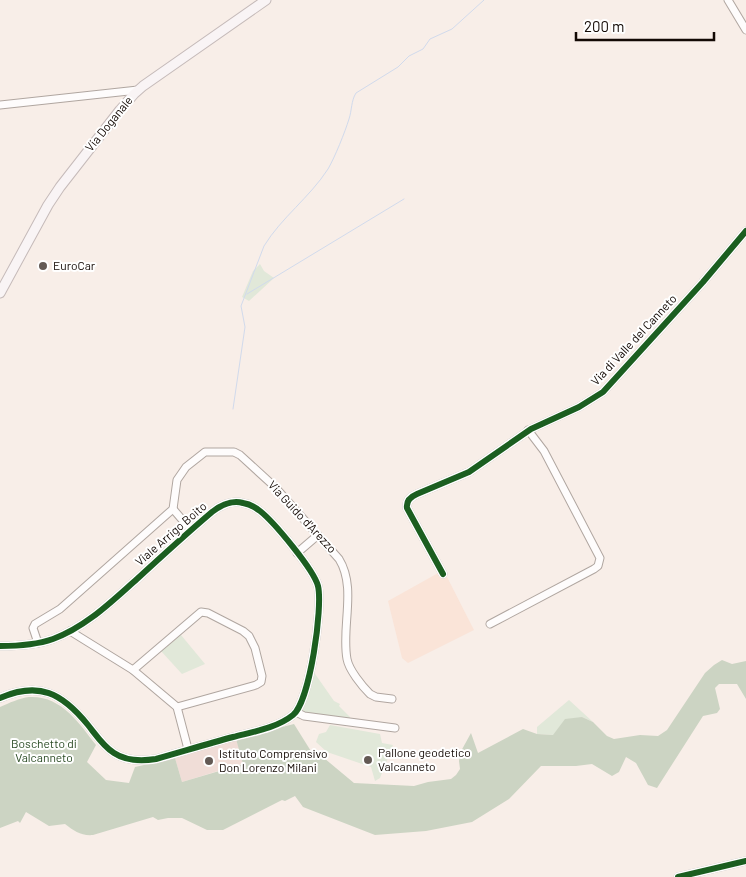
<svg xmlns="http://www.w3.org/2000/svg" width="746" height="877" viewBox="0 0 746 877" font-family="Barlow,sans-serif">
	<rect width="100%" height="100%" fill="#f8eee8"/>
	<polygon fill="#fae4d8" points="440,572 445,573 474,630 408,663 402,658 388,601"/>
	<polygon fill="#f0ddd7" points="236,739 244,763 182,782 175,758"/>
	<g fill="#e1e8d9">
		<polygon points="260,264 264,271 274,278 249,301 242,297 253,271"/>
		<polygon points="181,635 205,664 182,674 161,651"/>
		<polygon points="313,671 334,701 340,704 339,706 350,717 350,720 301,712 310,687"/>
		<polygon points="569,700 593,722 582,717 554,735 537,734 537,727"/>
		<polygon points="330,725 380,734 382,743 393,745 380,778 375,781 371,767 327,752 316,742 319,734 326,732"/>
	</g>
	<path fill="#ccd4c3" d="M 722,660 L 732,664 L 746,661 L 746,699 L 737,684 L 719,684 L 715,688 L 720,709 L 717,713 L 703,716 L 657,788 L 648,785 L 636,763 L 626,757 L 619,772 L 612,776 L 592,764 L 576,766 L 541,766 L 509,799 L 472,822 L 426,831 L 375,835 L 303,807 L 295,796 L 285,801 L 282,800 L 223,830 L 207,830 L 182,818 L 168,818 L 158,820 L 153,817 L 93,835 C 81,836 74,831 65,824 L 49,826 L 26,812 L 20,823 L 18,821 L 0,828 L 0,707 C 9,703 20,698 29,697 C 61,695 79,723 96,745 L 87,762 L 106,780 L 129,783 L 135,767 L 175,758 L 182,782 L 243,764 L 236,739 L 294,724 L 314,756 L 324,758 L 354,783 L 414,786 L 428,782 L 451,779 L 456,775 L 460,769 L 459,761 L 460,753 L 471,733 L 478,753 L 523,729 L 537,734 L 553,735 L 565,719 L 582,717 L 593,722 L 607,736 L 614,739 L 640,735 L 658,736 L 667,730 L 705,673 L 714,665 Z"/>
	<g fill="none" stroke-linecap="round" stroke-linejoin="round">
		<g stroke="#d1daec" stroke-width="1">
			<polyline points="247,294 404,199"/>
			<path d="M 233,409 L 245,327 L 241,306 L 264,246 C 281,218 310,197 328,169 C 335,157 345,132 349,119 C 352,110 351,101 356,93 L 398,67 L 409,56 L 423,49 L 430,39 L 452,29 L 484,0"/>
		</g>
		<defs>
			<g id="minor">
				<polyline points="728,0 746,30"/>
				<polyline points="0,105 138,90"/>
				<polyline points="173,509 191,530"/>
				<polyline points="297,553 318,535"/>
				<path d="M 443,574 L 407,508 C 406,501 410,497 417,494 L 469,472 L 531,429 L 579,407 L 603,392 L 703,282 L 746,231"/>
				<polyline points="490,624 594,569 598,566 600,558 544,451 528,430"/>
				<polyline points="70,631 133,670 177,707 188,749"/>
				<path d="M 38,643 L 33,628 L 35,624 L 60,609 L 173,509 L 177,480 L 186,467 L 205,452 L 234,452 L 240,455 L 275,487 L 339,559 C 357,588 341,627 347,659 C 349,670 362,686 370,694 L 376,697 L 392,699"/>
				<path d="M 0,646 C 18,646 36,645 53,639 C 86,627 112,601 137,579 C 162,556 186,534 212,512 C 221,505 232,500 243,503 C 250,504 255,507 260,511 C 274,522 314,570 318,586 C 323,607 310,701 293,715 C 277,728 252,732 233,737 C 207,744 181,752 156,759 C 143,761 126,761 114,753 C 103,746 96,735 88,725 C 62,693 39,681 0,698"/>
				<polyline points="133,670 201,612 208,613 243,631 249,636 255,648 262,676 261,682 256,685 177,707"/>
				<polyline points="296,712 304,716 395,728"/>
				<polyline points="678,877 746,861"/>
			</g>
			<polyline id="major" points="0,293 48,205 60,187 120,110 134,94 143,86 266,0"/>
		</defs>
		<use href="#minor" stroke="#b0a6a0" stroke-width="9"/>
		<use href="#major" stroke="#c5bab9" stroke-width="11"/>
		<use href="#minor" stroke="#fefcfc" stroke-width="7"/>
		<use href="#major" stroke="#f9f4f5" stroke-width="9"/>
		<defs>
			<g id="cycleway">
				<path d="M 443,574 L 407,508 C 406,501 410,497 417,494 L 469,472 L 531,429 L 579,407 L 603,392 L 703,282 L 746,231"/>
				<path d="M 0,646 C 18,646 36,645 53,639 C 86,627 112,601 137,579 C 162,556 186,534 212,512 C 221,505 232,500 243,503 C 250,504 255,507 260,511 C 274,522 314,570 318,586 C 323,607 310,701 293,715 C 277,728 252,732 233,737 C 207,744 181,752 156,759 C 143,761 126,761 114,753 C 103,746 96,735 88,725 C 62,693 39,681 0,698"/>
				<polyline points="678,877 746,861"/>
			</g>
		</defs>
		<use href="#cycleway" stroke="#fff" stroke-width="9"/>
		<use href="#cycleway" stroke="#1b5e20" stroke-width="6"/>
	</g>
	<g fill="#635954" stroke="#fff" stroke-width="2">
		<circle cx="43" cy="266" r="5"/>
		<circle cx="368" cy="760" r="5"/>
		<circle cx="209" cy="761" r="5"/>
	</g>
	<g text-anchor="middle" stroke-width="4" stroke-linejoin="round" paint-order="stroke">
		<g font-size="12" fill="#130904" stroke="#fff">
			<text transform="translate(109 124) rotate(-51)" y="4">Via Doganale</text>
			<text transform="translate(634 340) rotate(-47)" y="4">Via di Valle del Canneto</text>
			<text transform="translate(302 517) rotate(47)" y="4">Via Guido d'Arezzo</text>
			<text transform="translate(171 534) rotate(-41)" y="4">Viale Arrigo Boito</text>
		</g>
		<g font-size="12" fill="#130904" stroke="#fff" text-anchor="start">
			<text x="53" y="270">EuroCar</text>
			<text x="378" y="757">Pallone geodetico<tspan x="378" dy="14">Valcanneto</tspan></text>
			<text x="219" y="758">Istituto Comprensivo<tspan x="219" dy="14">Don Lorenzo Milani</tspan></text>
		</g>
		<g font-size="12" fill="#294a23" stroke="#fff">
			<text x="44" y="748">Boschetto di<tspan x="44" dy="14">Valcanneto</tspan></text>
		</g>
	</g>
	<path d="M576 32v8h138v-8" fill="none" stroke="#130904" stroke-width="2.5"/>
	<text x="584" y="32" font-size="15" fill="#130904" stroke="#ffffff" stroke-width="4" paint-order="stroke">200 m</text>
</svg>
